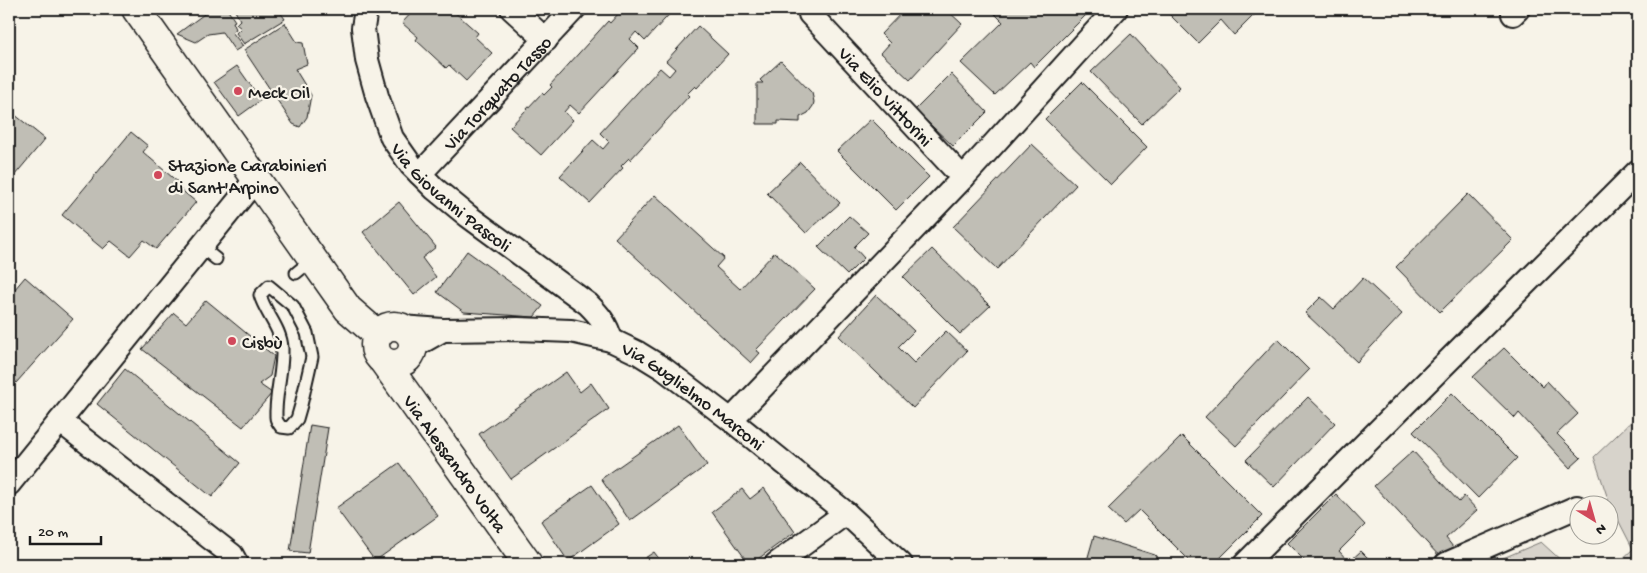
<svg xmlns="http://www.w3.org/2000/svg" width="1647" height="573" viewBox="0 0 1647 573" font-family="'Gochi Hand',sans-serif">
	<rect width="100%" height="100%" fill="#f7f3e8"/>
	<filter id="ink" filterUnits="userSpaceOnUse"><feTurbulence type="fractalNoise" baseFrequency=".02" numOctaves="2"/><feDisplacementMap in="SourceGraphic" scale="10" xChannelSelector="R" yChannelSelector="G"/><feConvolveMatrix kernelMatrix="1 2 1 2 8 2 1 2 1" color-interpolation-filters="sRGB"/></filter>
	<g filter="url(#ink)">
		<g fill="#d7d3cb" stroke="#7a7874">
			<polygon points="1638,415 1638,564 1617,564 1633,549 1609,502 1594,457"/>
			<polygon points="1541,542 1565,564 1489,564"/>
		</g>
		<g fill="#c0beb5" stroke="#1c1c1c">
			<polygon points="211,9 227,9 235,21 233,22 236,29 232,32 243,46 235,51 222,32 208,34 196,42 177,34"/>
			<polygon points="234,9 278,9 285,19 244,44 236,33 241,28 236,24 240,20"/>
			<polygon points="415,9 451,9 478,33 475,37 492,53 466,81 449,65 446,68 416,40 418,37 402,23"/>
			<polygon points="619,9 674,9 645,41 636,32 630,39 639,48 579,113 570,105 564,112 573,120 541,155 510,127 542,93 544,95 552,87 550,85 608,21 610,23 618,14 616,13"/>
			<polygon points="905,9 946,9 962,24 910,80 881,53 890,43 881,34"/>
			<polygon points="990,9 1092,9 1034,67 1030,62 995,95 961,63 1003,22"/>
			<polygon points="1164,9 1260,9 1234,35 1221,20 1198,43"/>
			<polygon points="285,23 297,42 303,43 307,64 295,69 311,95 307,117 300,127 293,124 244,50"/>
			<polygon points="698,26 728,54 697,88 695,86 687,94 689,96 630,160 629,158 621,166 623,168 590,203 560,176 593,140 603,149 609,142 600,133 660,68 669,76 675,69 666,61"/>
			<polygon points="1131,34 1180,87 1142,124 1091,72"/>
			<polygon points="781,61 812,93 814,102 813,106 808,113 800,117 800,122 778,121 778,124 757,124 757,83 763,83 760,80"/>
			<polygon points="237,66 261,100 239,116 214,82"/>
			<polygon points="951,74 987,112 953,146 915,110"/>
			<polygon points="1082,82 1147,147 1111,184 1045,119"/>
			<polygon points="9,110 45,139 9,182"/>
			<polygon points="871,119 929,177 896,210 837,151"/>
			<polygon points="131,132 148,146 143,152 180,184 179,188 196,202 156,249 144,240 130,256 111,241 103,249 62,215"/>
			<polygon points="1032,144 1076,185 997,269 953,227"/>
			<polygon points="800,162 840,203 806,233 767,193"/>
			<polygon points="1468,194 1513,240 1440,312 1396,267"/>
			<polygon points="655,195 724,258 716,267 740,289 775,252 815,289 756,350 760,353 751,363 615,238"/>
			<polygon points="399,202 436,247 422,258 436,277 414,295 363,232"/>
			<polygon points="849,216 868,233 854,247 864,258 847,275 818,247"/>
			<polygon points="932,249 990,306 960,334 903,277"/>
			<polygon points="467,251 543,306 534,317 464,312 437,292"/>
			<polygon points="25,277 73,319 16,383 9,376 9,296"/>
			<polygon points="1363,278 1402,314 1357,362 1305,313 1321,297 1334,309"/>
			<polygon points="876,295 914,331 898,347 914,363 946,331 967,351 913,408 839,336"/>
			<polygon points="206,300 274,356 270,376 259,384 272,393 243,427 142,349 174,313 186,323"/>
			<polygon points="1278,339 1309,370 1236,446 1205,417"/>
			<polygon points="1504,348 1543,387 1547,381 1578,414 1557,434 1581,458 1570,468 1519,413 1515,418 1473,377"/>
			<polygon points="125,369 240,463 212,497 97,404"/>
			<polygon points="566,372 580,392 591,383 609,409 511,479 479,434"/>
			<polygon points="1452,393 1517,458 1478,498 1413,432"/>
			<polygon points="1308,397 1335,423 1274,487 1246,460"/>
			<polygon points="310,425 328,428 308,553 290,551"/>
			<polygon points="678,425 707,465 630,521 601,479"/>
			<polygon points="1182,436 1262,516 1214,564 1193,564 1139,510 1124,524 1108,509"/>
			<polygon points="1413,451 1459,502 1464,496 1477,510 1446,538 1453,547 1441,558 1374,486"/>
			<polygon points="399,463 438,516 375,561 336,508"/>
			<polygon points="592,485 619,524 568,561 541,521"/>
			<polygon points="764,488 795,532 751,564 749,564 712,512 742,489 750,499"/>
			<polygon points="1336,494 1365,525 1339,551 1349,562 1361,551 1374,564 1308,564 1287,543"/>
			<polygon points="1094,536 1155,555 1163,564 1086,564"/>
			<polygon points="654,552 663,564 636,564"/>
		</g>
		<g fill="none" stroke-linecap="round" stroke-linejoin="round">
			<defs>
				<g id="service">
					<polyline points="201,247 216,259"/>
					<polyline points="296,273 313,259"/>
					<path d="M 269,286 L 293,306 L 307,333 L 312,357 L 301,405 L 297,419 L 289,428 L 281,427 C 279,424 276,421 276,417 C 275,395 283,371 282,348 C 281,328 265,313 260,295 Z"/>
				</g>
				<g id="minor">
					<path id="s1" d="M 366,9 L 363,28 L 367,60 L 377,96 L 392,138 L 411,165 L 435,189 L 468,216 L 588,304 C 599,315 607,324 611,340"/>
					<polyline points="512,9 546,40"/>
					<path id="s2" d="M 810,14 L 963,178"/>
					<polyline points="1513,14 1518,9"/>
					<path id="s3" d="M 420,174 L 574,9"/>
					<path id="s4" d="M 400,327 L 443,330 L 518,329 L 571,331 L 611,340 L 638,353 L 664,369 L 731,420 L 846,513 L 901,564"/>
					<polyline points="413,347 443,330"/>
					<polyline points="731,420 963,178 1116,9"/>
					<polyline points="60,421 232,555 237,564"/>
					<polyline points="9,484 256,179"/>
					<polyline points="776,564 846,513"/>
					<polyline points="1245,564 1638,171"/>
					<polyline points="1446,564 1577,507"/>
				</g>
				<g id="tertiary">
					<polyline points="136,9 348,309 378,335"/>
					<circle cx="394" cy="345" r="19"/>
					<path id="s5" d="M 384,362 L 528,564"/>
				</g>
			</defs>
			<use href="#service" stroke="#1c1c1c" stroke-width="15"/>
			<use href="#minor" stroke="#1c1c1c" stroke-width="26"/>
			<use href="#tertiary" stroke="#1c1c1c" stroke-width="31"/>
			<use href="#service" stroke="#f7f3e8" stroke-width="11"/>
			<use href="#minor" stroke="#f7f3e8" stroke-width="22"/>
			<use href="#tertiary" stroke="#f7f3e8" stroke-width="28"/>
		</g>
	</g>
	<g fill="#d1495b" stroke="#f7f3e8" stroke-width="2">
		<circle cx="238" cy="91" r="5"/>
		<circle cx="158" cy="175" r="5"/>
		<circle cx="232" cy="341" r="5"/>
	</g>
	<g text-anchor="middle" stroke-width="4.5" stroke-linejoin="round" paint-order="stroke">
		<g font-size="19" fill="#1c1c1c" stroke="#f7f3e8" text-anchor="start">
			<text x="248" y="98">Meck Oil</text>
			<text x="168" y="171">Stazione Carabinieri<tspan x="168" dy="22">di Sant'Arpino</tspan></text>
			<text x="242" y="348">Cisbù</text>
		</g>
		<g font-size="19" fill="#1c1c1c" stroke="#f7f3e8">
			<text dy="7" stroke="none"><textPath href="#s3" startOffset="112">Via Torquato Tasso</textPath></text>
			<text dy="7" stroke="none"><textPath href="#s2" startOffset="112">Via Elio Vittorini</textPath></text>
			<text dy="7" stroke="none"><textPath href="#s1" startOffset="218">Via Giovanni Pascoli</textPath></text>
			<text dy="7" stroke="none"><textPath href="#s4" startOffset="312">Via Guglielmo Marconi</textPath></text>
			<text dy="7" stroke="none"><textPath href="#s5" startOffset="124">Via Alessandro Volta</textPath></text>
		</g>
	</g>
	<rect width="1647" height="573" fill="none" stroke="#f7f3e8" stroke-width="30"/>
	<rect x="15" y="15" width="1617" height="543" fill="none" stroke="#1c1c1c" stroke-width="2" filter="url(#ink)"/>
	<g transform="translate(1594 520) rotate(143)"><circle r="24" fill="#f7f3e8" stroke="#9f9d96"/>
	<path d="M0-4L9 19L0 12L-9 19Z" fill="#d1495b"/>
	<text y="-8" font-size="14" font-weight="bold" text-anchor="middle" fill="#1c1c1c">N</text>
	</g>
	<path d="M30 536v8h71v-8" fill="none" stroke="#1c1c1c" stroke-width="2.5"/>
	<text x="38" y="536" font-size="15" fill="#1c1c1c" stroke="#f7f3e8" stroke-width="4" paint-order="stroke">20 m</text>
</svg>
